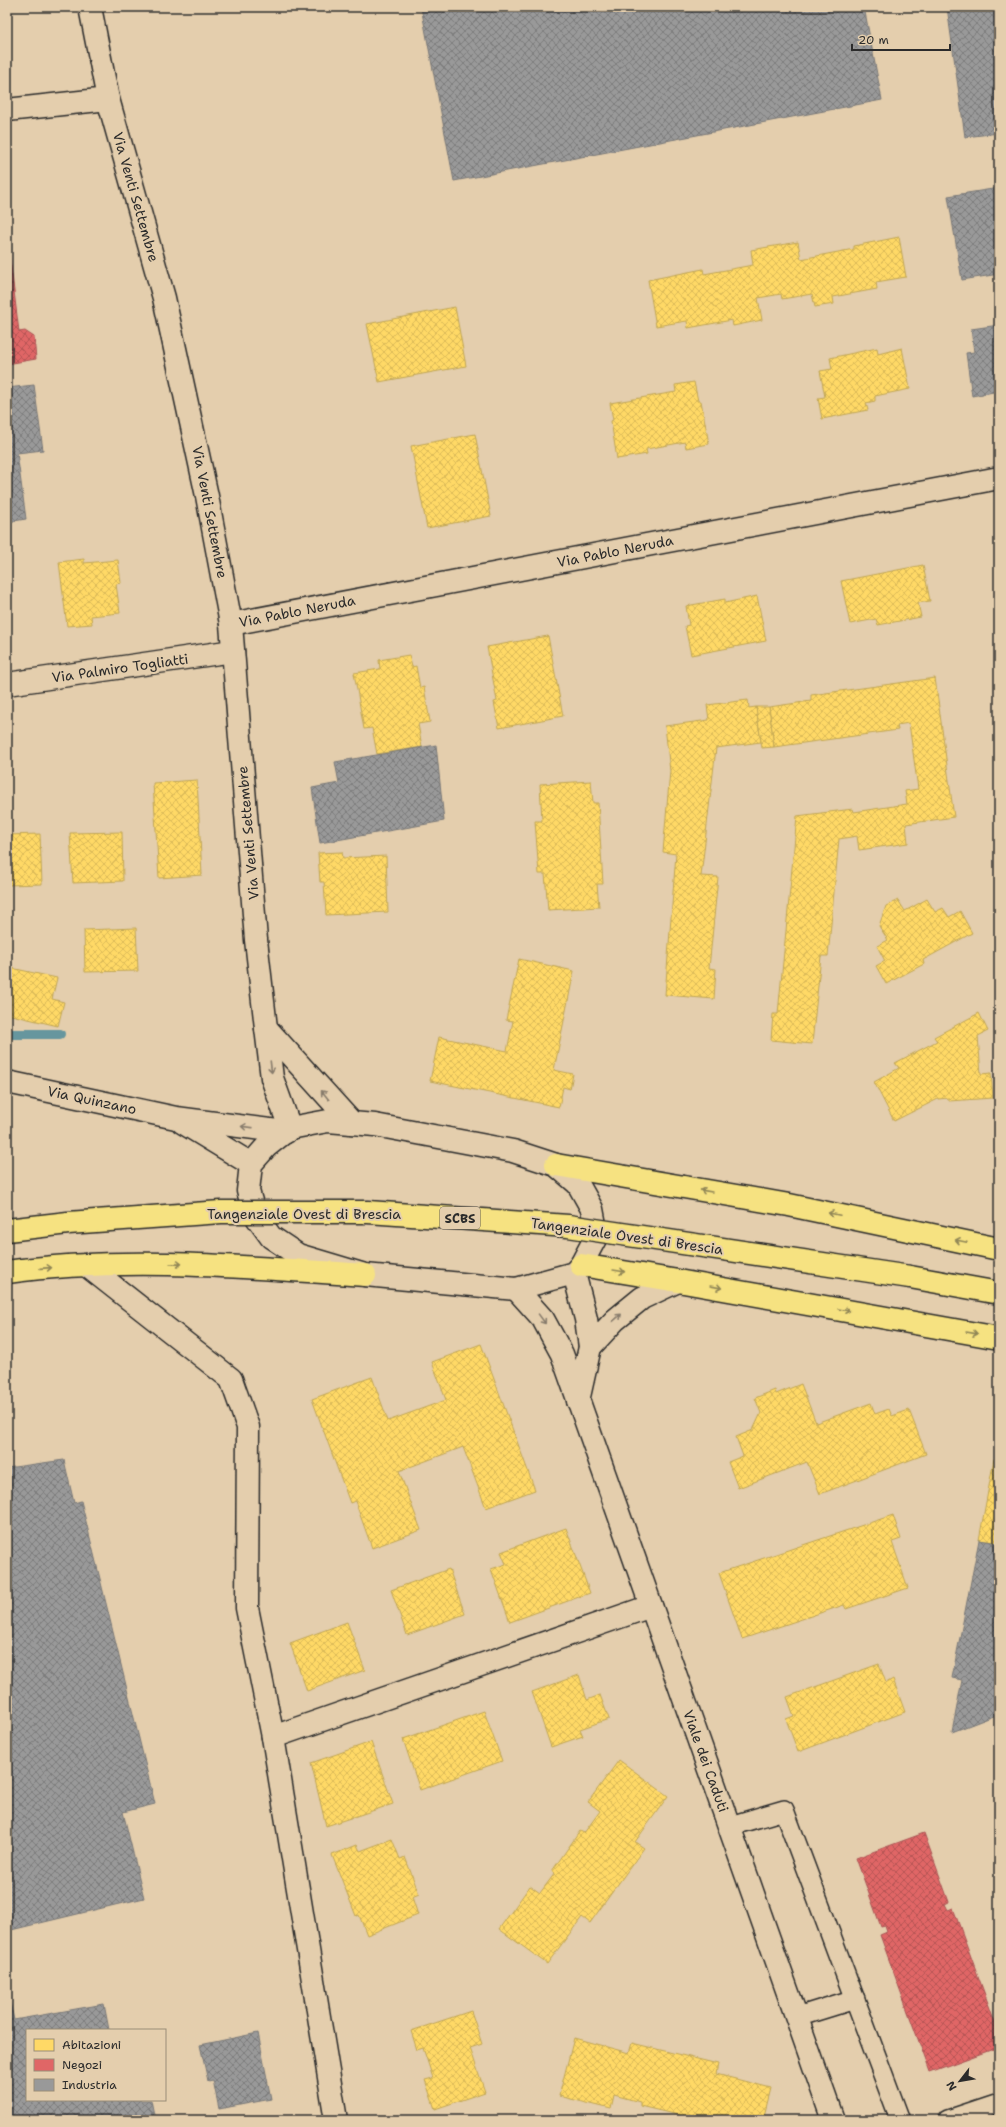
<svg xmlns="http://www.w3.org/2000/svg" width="1006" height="2127" viewBox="0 0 1006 2127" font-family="'Shantell Sans',sans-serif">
	<defs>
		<pattern id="homes-cross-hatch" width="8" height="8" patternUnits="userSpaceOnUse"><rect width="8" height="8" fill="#ffd966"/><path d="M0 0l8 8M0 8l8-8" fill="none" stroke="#dbba59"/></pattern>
		<pattern id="shops-cross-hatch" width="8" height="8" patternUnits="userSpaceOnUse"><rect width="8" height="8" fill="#e06666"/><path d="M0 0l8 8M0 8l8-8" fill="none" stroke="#b65454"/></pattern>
		<pattern id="industry-cross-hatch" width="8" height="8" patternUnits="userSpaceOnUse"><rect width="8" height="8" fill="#999"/><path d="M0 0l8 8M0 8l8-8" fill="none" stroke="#7d7d7d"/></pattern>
	</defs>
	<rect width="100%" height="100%" fill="#e4cead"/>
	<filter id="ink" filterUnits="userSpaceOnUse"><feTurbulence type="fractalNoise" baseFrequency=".025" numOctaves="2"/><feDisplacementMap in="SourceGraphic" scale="8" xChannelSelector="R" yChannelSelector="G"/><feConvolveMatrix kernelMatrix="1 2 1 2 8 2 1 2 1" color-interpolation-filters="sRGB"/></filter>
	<g filter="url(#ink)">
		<g fill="url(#homes-cross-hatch)" stroke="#bfa554">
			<polygon points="899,237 906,277 876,282 877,289 833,297 834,304 815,307 812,294 782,299 781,294 758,298 762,320 733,326 732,320 688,328 687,321 656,326 648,280 703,269 704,274 753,265 751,250 798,242 801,259 854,249 854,246"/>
			<polygon points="455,307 466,366 379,382 367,324"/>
			<polygon points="877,348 878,354 902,348 910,389 875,396 875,401 866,403 868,410 822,419 818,398 825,397 820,371 832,369 830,358"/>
			<polygon points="694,382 698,401 701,401 709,444 686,448 685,442 646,449 647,454 617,459 611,421 613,420 610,403 676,392 675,385"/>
			<polygon points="475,434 491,516 427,528 411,446"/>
			<polygon points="84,559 84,563 118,560 121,583 116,584 120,613 91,616 92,624 67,626 59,562"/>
			<polygon points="923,565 930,601 918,603 921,617 878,625 876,619 850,624 841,581"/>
			<polygon points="757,596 766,641 691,655 685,626 689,625 686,606 725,599 725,603"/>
			<polygon points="548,636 563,716 499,728 494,702 497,701 487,647"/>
			<polygon points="409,655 412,667 416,666 420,688 424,687 430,722 418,724 422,747 377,754 372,728 364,729 354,673 380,669 379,660"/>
			<polygon points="935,678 954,817 906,824 908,843 859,850 857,836 839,839 828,956 821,956 812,1044 771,1040 773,1014 778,1014 797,816 853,809 854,812 907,804 905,791 918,789 909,723 897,725 898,730 774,747 769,707 811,701 811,695"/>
			<polygon points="748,700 749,708 756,707 761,742 716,748 701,876 718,877 709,968 716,969 714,999 665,995 676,854 663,852 670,771 665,726 709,720 707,705"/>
			<polygon points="756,707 769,707 774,747 762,748"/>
			<polygon points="197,780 202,875 159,878 153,783"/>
			<polygon points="591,781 593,803 598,803 603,884 597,884 599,907 548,910 545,874 539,874 535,821 542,821 540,784"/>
			<polygon points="122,832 123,881 73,883 70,833"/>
			<polygon points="40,834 42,884 7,885 7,835"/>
			<polygon points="342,852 343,858 386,856 388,912 326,915 324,882 320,882 318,853"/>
			<polygon points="927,899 935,912 943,908 949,917 960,911 972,933 923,960 924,964 886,984 876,966 885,961 877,946 888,940 879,926 886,906 898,900 905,911"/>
			<polygon points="136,928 138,971 85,972 84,930"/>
			<polygon points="519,959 574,971 554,1070 573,1074 570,1089 563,1087 559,1107 430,1081 439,1037 507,1051 513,1021 506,1020"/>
			<polygon points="7,967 57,978 52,999 64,1002 58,1026 7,1014"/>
			<polygon points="979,1013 988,1031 978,1036 981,1074 991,1073 993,1098 949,1101 949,1098 938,1099 894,1121 874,1082 899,1068 895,1063 937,1041 934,1037"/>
			<polygon points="481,1344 535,1490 486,1508 463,1447 399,1471 421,1530 372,1548 355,1501 350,1503 312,1399 372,1377 388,1421 446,1400 432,1362"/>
			<polygon points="801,1384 816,1423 871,1403 875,1414 889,1409 892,1416 909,1410 926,1454 820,1494 807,1462 738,1488 728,1462 743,1456 736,1437 753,1430 761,1413 755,1398 775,1390 776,1394"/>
			<polygon points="994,1459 999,1460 999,1543 979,1540"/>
			<polygon points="893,1515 901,1539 892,1542 908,1588 846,1609 844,1605 742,1639 719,1573"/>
			<polygon points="566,1528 590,1593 510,1622 491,1569 506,1564 501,1552"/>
			<polygon points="449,1569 465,1614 407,1635 391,1590"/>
			<polygon points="347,1622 365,1670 307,1691 290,1643"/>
			<polygon points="879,1664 886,1683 893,1679 905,1712 798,1752 786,1719 794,1716 787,1697"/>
			<polygon points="579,1675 587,1700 600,1695 609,1719 580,1729 583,1736 551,1747 532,1692"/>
			<polygon points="484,1711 502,1761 420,1790 403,1739"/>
			<polygon points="371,1742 393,1804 326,1826 311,1763"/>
			<polygon points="619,1760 668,1796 635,1842 644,1848 590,1923 582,1917 547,1964 499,1929 530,1886 540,1893 555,1873 552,1871 580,1831 584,1833 600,1811 588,1802"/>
			<polygon points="392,1839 400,1859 405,1857 419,1894 412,1897 418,1915 367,1935 359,1915 356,1916 332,1855 357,1845 360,1851"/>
			<polygon points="471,2011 482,2044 470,2048 485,2092 435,2109 425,2080 433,2078 423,2048 417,2050 411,2031"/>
			<polygon points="574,2038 629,2053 632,2043 718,2064 716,2074 771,2088 763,2120 710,2120 687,2114 686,2117 640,2106 640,2102 614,2095 611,2109 559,2096"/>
		</g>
		<g fill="url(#shops-cross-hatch)" stroke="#aa5454">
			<polygon points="7,234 19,332 25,331 34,337 36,359 7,364"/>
			<polygon points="924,1833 949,1902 945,1904 948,1910 953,1908 999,2033 999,2047 930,2072 880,1935 887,1932 885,1926 881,1927 856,1858"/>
		</g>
		<g fill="url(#industry-cross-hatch)" stroke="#787878">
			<polygon points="421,7 864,7 882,100 454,181"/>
			<polygon points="947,7 999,7 999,133 965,137"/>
			<polygon points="999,188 999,274 962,280 948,196"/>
			<polygon points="999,325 999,391 972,396 966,353 974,352 971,329"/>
			<polygon points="34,385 43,450 17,453 26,519 7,522 7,388"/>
			<polygon points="436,745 444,821 320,843 312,788 339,783 335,762"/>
			<polygon points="64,1460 74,1503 81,1501 155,1804 123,1812 144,1898 7,1931 7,1468"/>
			<polygon points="979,1540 999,1543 999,1714 952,1732 962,1680 952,1678"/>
			<polygon points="7,1989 14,2020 104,2004 109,2030 27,2030 27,2100 151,2100 155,2120 7,2120"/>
			<polygon points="258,2033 271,2099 219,2109 213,2080 208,2081 200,2045"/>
		</g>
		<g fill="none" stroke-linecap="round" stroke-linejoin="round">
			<polyline stroke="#66969e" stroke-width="10" points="7,1034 60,1034"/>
			<defs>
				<g id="service">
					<polyline points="730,1826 784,1810 900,2120"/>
					<polyline points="797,2017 855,1999"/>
					<polyline points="948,2120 999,2103"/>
				</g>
				<g id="minor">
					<polyline points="7,110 108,99"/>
					<polyline points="231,624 999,478"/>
					<polyline points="7,684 233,651"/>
					<polyline points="86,1265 231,1379 248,1427 247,1608 273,1737"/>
					<polyline points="336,2120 273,1737 651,1606"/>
				</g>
				<g id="tertiary">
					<polyline points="90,7 108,99 164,298 207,496 231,624 256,940 266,1028 272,1078 290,1128"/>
					<polyline points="266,1028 352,1123"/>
					<polyline points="7,1082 176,1118 286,1132"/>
					<polygon points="328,1121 375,1125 513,1151 556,1165 578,1184 592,1209 597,1235 581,1265 574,1273 516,1289 365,1275 298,1255 271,1237 255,1215 248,1191 251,1164 266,1147 290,1128"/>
					<polyline points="182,1122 251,1164"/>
					<polyline points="574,1273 586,1319 590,1347 578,1401"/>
					<polyline points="516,1289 543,1319 562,1354 833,2120"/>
					<polyline points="590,1347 615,1320 642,1298 678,1281"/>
				</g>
				<g id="primary">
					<polyline points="556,1165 789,1205 999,1249"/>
					<polyline points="581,1265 678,1281 999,1338"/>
					<path d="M 7,1272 C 126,1256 246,1267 365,1275"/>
					<polyline points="910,1277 999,1293"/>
				</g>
			</defs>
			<use href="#service" stroke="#2b2b2b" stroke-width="22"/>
			<use href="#minor" stroke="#2b2b2b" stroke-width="25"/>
			<use href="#tertiary" stroke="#2b2b2b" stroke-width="25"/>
			<use href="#primary" stroke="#2b2b2b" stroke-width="25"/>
			<use href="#service" stroke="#e4cead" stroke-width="19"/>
			<use href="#minor" stroke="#e4cead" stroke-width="22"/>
			<use href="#tertiary" stroke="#e4cead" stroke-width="22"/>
			<use href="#primary" stroke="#f6e281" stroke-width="22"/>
			<defs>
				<polyline id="primary-bridge" points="7,1230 68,1223 221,1212 368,1212 568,1226 910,1277"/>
			</defs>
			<use href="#primary-bridge" stroke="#2b2b2b" stroke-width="25" stroke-linecap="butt"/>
			<use href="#primary-bridge" stroke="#f6e281" stroke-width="22"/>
		</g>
		<defs><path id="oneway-shaft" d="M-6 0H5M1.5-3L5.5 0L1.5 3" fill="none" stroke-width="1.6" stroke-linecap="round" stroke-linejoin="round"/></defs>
		<g stroke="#887c6c">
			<use href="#oneway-shaft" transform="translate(271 1067) rotate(83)"/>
			<use href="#oneway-shaft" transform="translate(325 1095) rotate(-129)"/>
			<use href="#oneway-shaft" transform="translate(247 1127) rotate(-173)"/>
			<use href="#oneway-shaft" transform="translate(617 1318) rotate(-41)"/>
			<use href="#oneway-shaft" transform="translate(542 1319) rotate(54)"/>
		</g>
		<g stroke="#908656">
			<use href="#oneway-shaft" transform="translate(706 1191) rotate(-170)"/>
			<use href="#oneway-shaft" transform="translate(834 1214) rotate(-168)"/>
			<use href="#oneway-shaft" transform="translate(961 1241) rotate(-168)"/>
			<use href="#oneway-shaft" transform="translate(176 1264) rotate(-1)"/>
			<use href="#oneway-shaft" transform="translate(46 1268) rotate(-4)"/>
			<use href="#oneway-shaft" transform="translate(619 1271) rotate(9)"/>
			<use href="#oneway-shaft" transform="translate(716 1287) rotate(10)"/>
			<use href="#oneway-shaft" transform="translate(844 1310) rotate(10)"/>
			<use href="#oneway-shaft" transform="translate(972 1333) rotate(10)"/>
		</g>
	</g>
	<g text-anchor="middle" stroke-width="4" stroke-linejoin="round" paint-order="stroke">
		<rect fill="#e4cead" stroke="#625c52" stroke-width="1" x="440" y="1207" width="40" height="22" rx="3"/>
		<g font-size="13" font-weight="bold" fill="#2b2b2b">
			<text x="460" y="1223">SCBS</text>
		</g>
		<g font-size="14" fill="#2b2b2b" stroke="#e4cead">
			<text transform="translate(136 197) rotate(74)" y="5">Via Venti Settembre</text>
			<text transform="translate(210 512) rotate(79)" y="5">Via Venti Settembre</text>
			<text transform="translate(615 551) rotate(-11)" y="5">Via Pablo Neruda</text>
			<text transform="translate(297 611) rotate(-11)" y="5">Via Pablo Neruda</text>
			<text transform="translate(120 668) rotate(-8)" y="5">Via Palmiro Togliatti</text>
			<text transform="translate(248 833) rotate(-95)" y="5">Via Venti Settembre</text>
			<text transform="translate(92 1100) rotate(12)" y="5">Via Quinzano</text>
			<text x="304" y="1219">Tangenziale Ovest di Brescia</text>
			<text transform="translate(627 1236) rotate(8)" y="5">Tangenziale Ovest di Brescia</text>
			<text transform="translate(706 1761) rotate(70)" y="5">Viale dei Caduti</text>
		</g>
	</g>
	<rect width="1006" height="2127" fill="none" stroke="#e4cead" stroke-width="24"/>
	<rect x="12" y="12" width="982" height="2103" fill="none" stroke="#2b2b2b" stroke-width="1.5" filter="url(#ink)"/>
	<rect x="26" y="2029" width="140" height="72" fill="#e4cead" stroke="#9a8d79"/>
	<rect x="34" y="2039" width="20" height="12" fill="#ffd966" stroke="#9a8d79"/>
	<text x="62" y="2049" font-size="12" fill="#2b2b2b">Abitazioni</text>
	<rect x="34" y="2059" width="20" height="12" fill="#e06666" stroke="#9a8d79"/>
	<text x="62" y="2069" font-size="12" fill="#2b2b2b">Negozi</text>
	<rect x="34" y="2079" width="20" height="12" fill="#999999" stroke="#9a8d79"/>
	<text x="62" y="2089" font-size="12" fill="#2b2b2b">Industria</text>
	<g transform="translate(960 2081) rotate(239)" stroke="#e4cead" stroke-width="3" paint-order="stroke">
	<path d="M0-3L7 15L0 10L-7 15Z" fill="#2b2b2b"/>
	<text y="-6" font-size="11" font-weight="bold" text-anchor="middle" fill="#2b2b2b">N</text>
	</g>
	<path d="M852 44v6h98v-6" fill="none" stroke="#2b2b2b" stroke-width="2"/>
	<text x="858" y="44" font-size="12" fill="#2b2b2b" stroke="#e4cead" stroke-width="3" paint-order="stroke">20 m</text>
</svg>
